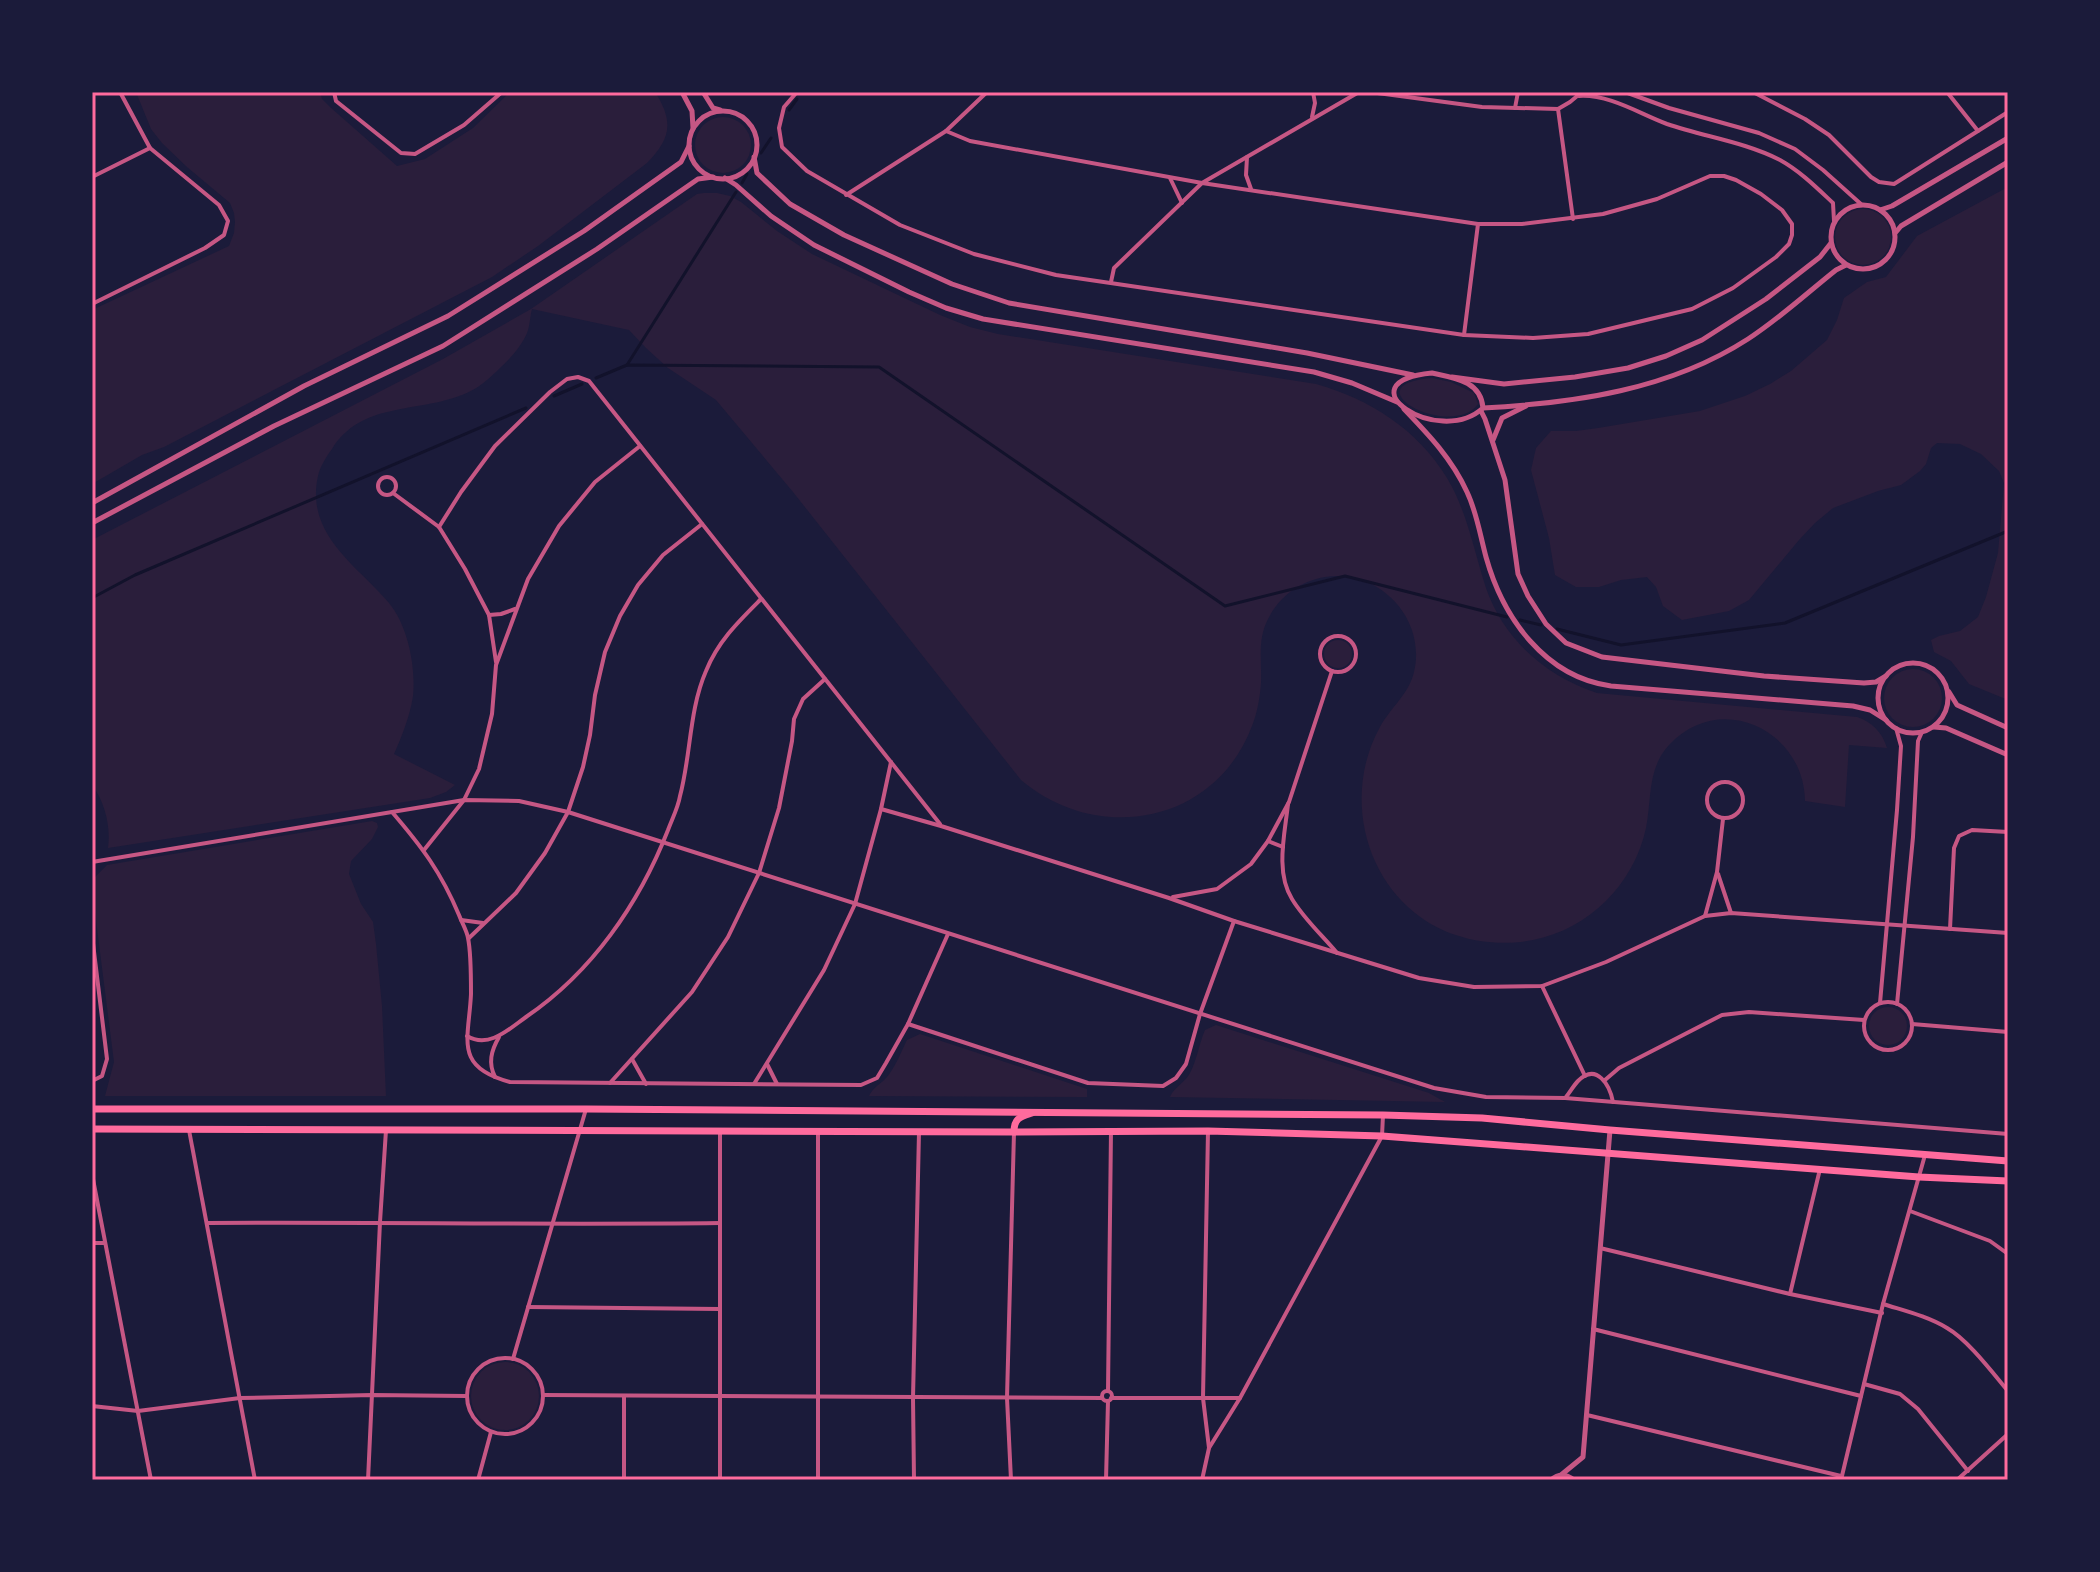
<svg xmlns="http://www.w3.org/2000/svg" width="2100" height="1572" viewBox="0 0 2100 1572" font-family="'Fira Sans',sans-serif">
	<rect width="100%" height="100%" fill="#1b1b3a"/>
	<g fill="#2a1e3b">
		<path d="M 136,92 L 320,92 L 322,99 L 330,107 L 397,166 L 425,159 L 473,128 L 510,92 L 655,92 C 674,122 671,138 647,163 L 538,246 L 492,277 L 164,447 L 142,455 L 92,484 L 92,310 L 229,246 L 234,233 L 235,222 L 234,213 L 230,203 L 187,167 L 162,143 L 151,129 Z"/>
		<circle cx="723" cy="145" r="28"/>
		<polygon points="2008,187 2008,700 1969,684 1951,661 1934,652 1931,640 1939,636 1960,631 1978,617 1986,597 1998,553 2004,483 1999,471 1981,454 1960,444 1937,443 1931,448 1926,464 1920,471 1901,485 1878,491 1833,508 1815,523 1799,540 1749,600 1729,611 1682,620 1663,606 1656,587 1647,577 1621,580 1599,587 1576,587 1555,575 1549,538 1531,470 1536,448 1551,431 1576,431 1598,428 1700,411 1745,396 1770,384 1791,371 1827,340 1837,320 1844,298 1867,282 1886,277 1917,236"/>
		<path d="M 704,193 L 717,193 L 730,196 L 741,202 L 777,231 L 812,254 L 940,315 L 970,327 L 998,334 L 1316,384 C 1370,399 1418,430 1447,478 C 1467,511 1474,551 1486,588 C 1504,640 1546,676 1597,693 L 1857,717 C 1872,722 1882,732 1887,748 L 1849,745 L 1845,807 L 1805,801 C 1804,730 1720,690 1669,745 C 1647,769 1652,798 1646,828 C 1634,884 1589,929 1533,940 C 1493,948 1447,939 1415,913 C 1360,869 1346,788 1380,727 C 1391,707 1409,694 1414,672 C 1427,618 1378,568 1325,577 C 1300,581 1279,597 1268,619 C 1257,640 1262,661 1261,683 C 1260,698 1257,713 1252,726 C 1215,824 1098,845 1021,780 L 793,492 L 716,400 L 668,368 L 646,348 L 629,330 L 532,309 C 530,316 530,326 527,333 C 522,345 511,358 501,367 C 489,379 478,389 462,395 C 416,413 361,402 332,449 C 326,457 320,467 318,476 C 305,535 357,565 389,603 C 408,626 416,667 413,696 C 410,716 402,736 394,754 L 455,785 L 446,792 L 430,798 L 108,848 C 111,827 105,802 92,785 L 92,540 L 443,359 L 531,309 L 697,194 Z"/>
		<circle cx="1863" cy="237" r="28"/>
		<path d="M 1432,378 L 1451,382 L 1474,393 L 1478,404 C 1451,441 1348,385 1432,378 Z"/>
		<circle cx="1338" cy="654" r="14"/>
		<circle cx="1913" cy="698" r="29"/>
		<polygon points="372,821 377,823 378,827 372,839 351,861 349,874 361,904 373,922 376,944 382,1006 386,1096 105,1096 114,1062 92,889 95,877 107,865"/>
		<circle cx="1888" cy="1026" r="19"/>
		<path d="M 1216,1025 L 1429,1093 L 1445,1102 L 1170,1097 C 1174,1087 1185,1083 1190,1073 C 1197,1060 1199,1044 1205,1030 Z"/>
		<path d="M 920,1034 L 1087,1089 L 1087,1097 L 869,1096 C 873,1087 881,1084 887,1077 C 896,1066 901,1052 907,1040 Z"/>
		<circle cx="505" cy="1396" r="34"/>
	</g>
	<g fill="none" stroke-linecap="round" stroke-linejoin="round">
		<g stroke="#12122b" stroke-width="3">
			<polyline points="789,110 797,99"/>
			<polyline points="761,153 771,138"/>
			<polyline points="742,183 747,174"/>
			<polyline points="627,365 736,192"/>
			<polyline points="596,378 627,365 879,367 1225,606 1345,576 1507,617"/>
			<polyline points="554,396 582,384"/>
			<polyline points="92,598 135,575 526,408"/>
			<polyline points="1520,620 1541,625"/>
			<polyline points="1557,629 1621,645 1785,623 2008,531"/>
		</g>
		<g stroke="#c65784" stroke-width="4">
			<polyline points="334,92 336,101 401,153 415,154 464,125 502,92"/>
			<polyline points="797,92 784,107 779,128 782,147 807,171 900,225 974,254 1056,275 1464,335 1533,338 1588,334 1692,309 1733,288 1776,257 1789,244 1792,235 1792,224 1782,210 1761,194 1736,180 1724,176 1710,176 1657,199 1603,214 1522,224 1478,224 1202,183 970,141 946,131"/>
			<polyline points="1370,92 1482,107 1558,109 1570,102 1582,92"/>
			<polyline points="1625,92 1669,108 1759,133 1795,149 1823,170 1862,205"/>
			<polyline points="1753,92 1805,119 1829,135 1871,177 1879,182 1894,184 2008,112"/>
			<polyline points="1947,92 1978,131"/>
			<path d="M 1579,96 C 1609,94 1640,114 1667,124 C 1705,137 1745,142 1780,160 C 1800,171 1817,188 1833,203 L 1834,221"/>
			<polyline points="1515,108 1518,92"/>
			<polyline points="1558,109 1573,219"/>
			<polyline points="1312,117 1315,103 1313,92"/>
			<polyline points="1247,157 1246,175 1251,189"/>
			<polyline points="92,177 150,148"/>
			<polyline points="1170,178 1182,203"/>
			<polyline points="846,195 946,131 987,92"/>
			<polyline points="1111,282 1114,268 1202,183 1359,92"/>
			<polyline points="92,304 205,248 224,235 228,221 219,205 150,148 120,92"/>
			<polyline points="1464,335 1478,224"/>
			<circle cx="387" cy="486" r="9"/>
			<polyline points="393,493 439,527 465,569 489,615 496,662"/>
			<polyline points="439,527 461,492 495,446 550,392 567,379 578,377 589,381 940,824"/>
			<polyline points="489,615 501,614 515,609"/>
			<circle cx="1338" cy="654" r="18"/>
			<circle cx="1725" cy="800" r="18"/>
			<path d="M 1288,804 C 1285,833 1275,872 1292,899 C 1304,919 1322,935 1337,953"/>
			<polyline points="881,809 941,826 1169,898 1234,921 1419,978 1474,987 1542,986 1606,962 1705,916 1731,913 2008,933"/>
			<path d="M 392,812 C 422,847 441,872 459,915 C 462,923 467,931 468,938 C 471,952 471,980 471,994 C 469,1039 453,1067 510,1082 L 861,1085 L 877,1078 L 886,1063 L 908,1024 L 948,934"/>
			<polyline points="1268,841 1283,847"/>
			<polyline points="424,850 464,800 479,769 492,714 496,665 528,579 559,526 595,482 640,446"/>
			<polyline points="92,862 464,800 519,801 568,812 1434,1088 1486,1097 1565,1098 2008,1134"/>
			<polyline points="1718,874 1731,913"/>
			<polyline points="1173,897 1217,889 1251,864 1268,841 1289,802 1332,671"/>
			<polyline points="1705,916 1717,872 1723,819"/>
			<polyline points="461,920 483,923"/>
			<polyline points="1950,929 1954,848 1959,836 1972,830 2008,832"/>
			<polyline points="92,935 107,1059 102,1076 92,1081"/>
			<polyline points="469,938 516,893 545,853 568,812 583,767 590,735 595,695 605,652 620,616 638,585 663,555 702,524"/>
			<polyline points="1542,986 1585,1076"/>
			<circle cx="1888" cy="1026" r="24"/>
			<polyline points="1880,1003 1897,810 1901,746 1896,728"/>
			<polyline points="1897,1004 1913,837 1918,741 1922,732"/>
			<polyline points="908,1024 1088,1083 1163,1086 1176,1078 1186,1064 1200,1014 1234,921"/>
			<polyline points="1912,1024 2008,1032"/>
			<path d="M 467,1036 C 489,1049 509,1029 526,1017 C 592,972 639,904 668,830 C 672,819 678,808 680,796 C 691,755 689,710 706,671 C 718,641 739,621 761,599"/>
			<polyline points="632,1059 646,1084"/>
			<polyline points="767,1064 777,1084"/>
			<path d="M 495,1077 C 488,1063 491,1051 499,1037"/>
			<polyline points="1605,1080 1619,1068 1722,1015 1749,1012 1864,1020"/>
			<polyline points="610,1083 692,992 728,937 759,873 779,808 792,741 794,719 803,699 825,679"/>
			<polyline points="754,1084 824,970 855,904 881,809 891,762"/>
			<path d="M 1566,1097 C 1570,1092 1574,1085 1578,1081 C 1597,1062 1610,1086 1613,1102"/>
			<polyline points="189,1130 255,1480"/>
			<polyline points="92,1174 151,1480"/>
			<polyline points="1910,1211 1990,1241 2008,1254"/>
			<path d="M 208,1223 C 379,1222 549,1225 720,1223"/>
			<polyline points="92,1243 105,1243"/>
			<polyline points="1600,1248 1790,1294 1882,1313"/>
			<polyline points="1790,1294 1820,1169"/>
			<path d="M 1883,1304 C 1905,1311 1927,1316 1947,1328 C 1968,1340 1992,1372 2008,1391"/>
			<polyline points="528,1307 720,1309"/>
			<polyline points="1593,1329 1861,1396"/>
			<circle cx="505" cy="1396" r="38"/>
			<polyline points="513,1359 586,1109"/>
			<polyline points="1864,1384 1900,1394 1918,1409 1968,1471"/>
			<circle cx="1107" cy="1396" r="5"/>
			<polyline points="1108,1391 1111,1130"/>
			<polyline points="543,1395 1102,1398"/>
			<polyline points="1111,1398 1240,1398"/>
			<polyline points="92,1406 138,1411 240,1398 372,1395 466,1396"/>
			<polyline points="1587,1415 1841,1476"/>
			<polyline points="1209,1448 1240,1398 1382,1136 1383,1115"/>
			<polyline points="368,1480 380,1222 386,1130"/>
			<polyline points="478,1480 491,1432"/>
			<polyline points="624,1480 624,1396"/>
			<polyline points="720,1480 720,1131"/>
			<polyline points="818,1480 818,1132"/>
			<polyline points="914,1480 913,1398 919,1132"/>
			<polyline points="1011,1480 1007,1398 1014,1132"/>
			<polyline points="1106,1480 1108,1401"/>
			<polyline points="1202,1480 1209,1448 1203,1398 1208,1131"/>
			<polyline points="1841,1480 1883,1304 1925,1155"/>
			<polyline points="1957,1480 2008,1434"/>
		</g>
		<g stroke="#c65784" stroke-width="5">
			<polyline points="682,92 692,111 693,128"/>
			<polyline points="703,92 713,108 720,110"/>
			<circle cx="723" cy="145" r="34"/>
			<polyline points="754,157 757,173 790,204 844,235 952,284 1009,303 1307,353 1413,375"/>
			<polyline points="725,178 736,185 771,216 814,245 909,292 946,308 983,319 1314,372 1352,383 1397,402"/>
			<circle cx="1863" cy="237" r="32"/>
			<polyline points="1880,210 1892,206 2008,138"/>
			<polyline points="1896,232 1901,226 2008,162"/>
			<path d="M 1432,373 C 1455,378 1481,381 1483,408 C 1438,449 1340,382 1432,373 Z"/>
			<polyline points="1452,377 1504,384 1575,377 1628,368 1666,356 1702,340 1766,299 1820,257 1831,243"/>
			<path d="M 1483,408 C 1575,403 1669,390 1748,339 C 1779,319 1807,293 1836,270 L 1846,265"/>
			<path d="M 1404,409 C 1429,435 1452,459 1467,492 C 1477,513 1480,535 1486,557 C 1503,618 1545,677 1611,686 L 1853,706 L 1870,710 L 1886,720"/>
			<polyline points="1481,411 1485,419 1505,480 1518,574 1528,596 1546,624 1566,643 1602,657 1764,676 1864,683 1876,682 1886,676"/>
			<polyline points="1493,440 1502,418 1526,406"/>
			<polyline points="92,503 304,386 448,316 584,231 681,162 689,146"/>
			<polyline points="92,523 274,426 443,346 597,249 698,179 713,177"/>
			<circle cx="1913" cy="698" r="35"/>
			<polyline points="1949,692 1957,705 2008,728"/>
			<polyline points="1934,727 1946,728 2008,755"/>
			<polyline points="1561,1475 1583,1457 1610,1130"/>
			<path d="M 1551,1480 C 1558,1474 1566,1474 1574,1480"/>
		</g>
		<g stroke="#ff6b9d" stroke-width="7">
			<polyline points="92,1109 586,1109 1383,1115 1482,1118 1610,1130 2008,1161"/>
			<polyline points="92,1129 1014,1132 1208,1131 1382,1136 1919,1177 2008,1181"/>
			<path d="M 1014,1132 C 1014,1118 1020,1117 1032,1113"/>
		</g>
	</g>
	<rect width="2100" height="1572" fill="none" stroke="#1b1b3a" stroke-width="188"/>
	<rect x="94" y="94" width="1912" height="1384" fill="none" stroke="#ff6b9d" stroke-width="3"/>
</svg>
